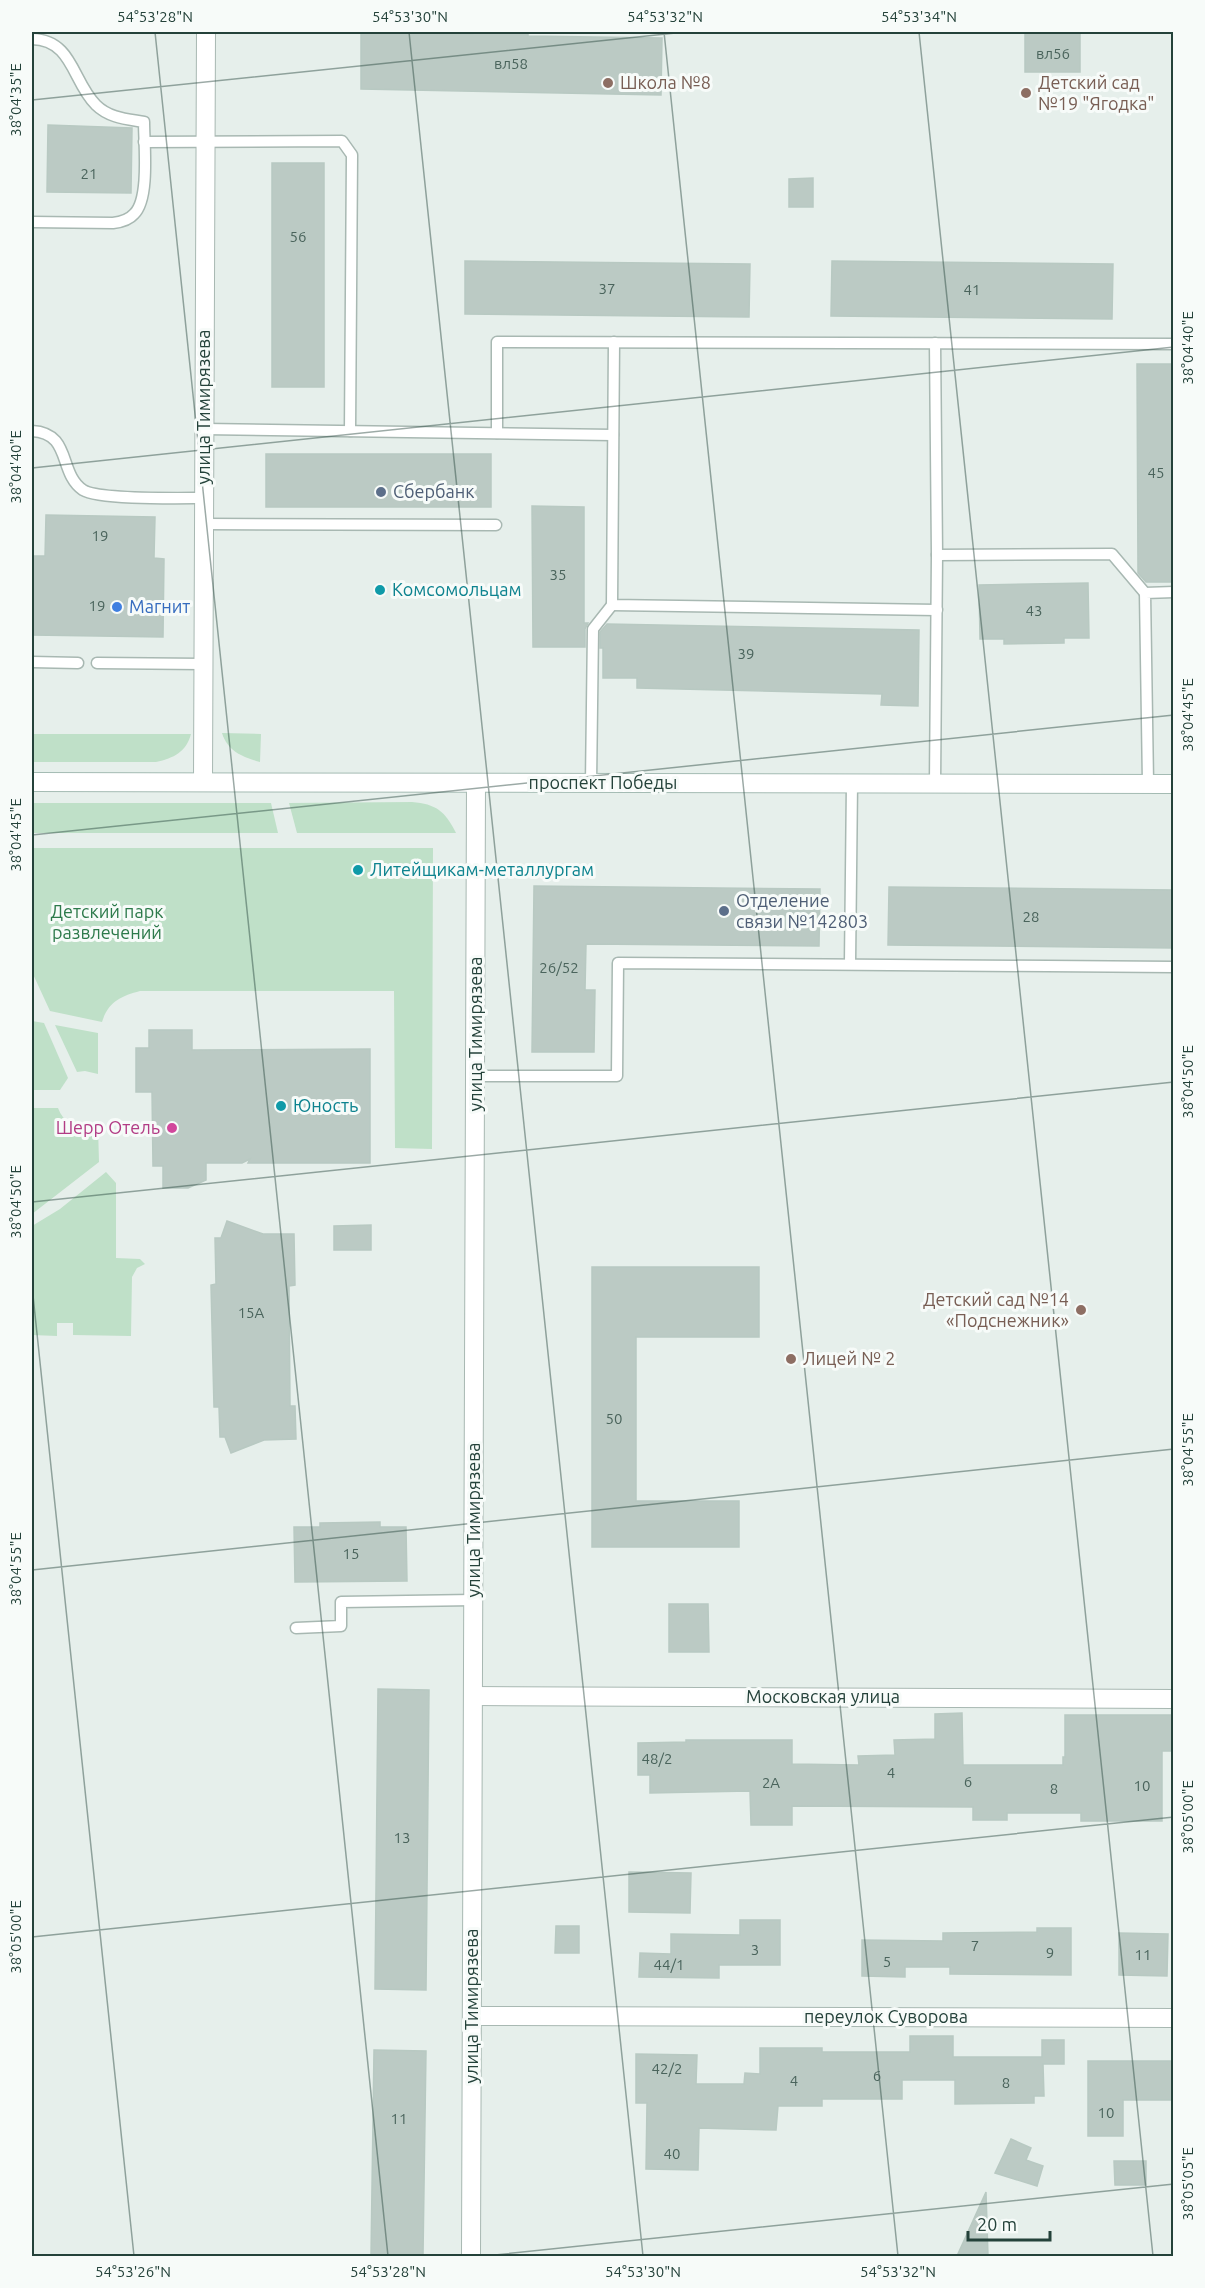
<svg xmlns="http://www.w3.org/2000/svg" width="1205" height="2288" viewBox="0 0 1205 2288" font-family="Ubuntu,sans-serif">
	<rect width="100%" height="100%" fill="#e6efeb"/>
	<g fill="#bfe0c8">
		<path d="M 222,733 L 261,734 L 260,762 C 243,757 228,752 222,733 Z"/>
		<path d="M 32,734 L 191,734 C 186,752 174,758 156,762 L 32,762 Z"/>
		<path d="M 412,802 C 436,804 445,811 456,833 L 297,833 L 289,803 Z"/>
		<polygon points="32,803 271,803 278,833 32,833"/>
		<path d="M 32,848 L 433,848 L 432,1149 L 395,1148 L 394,991 L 140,991 C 121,996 108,1002 102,1022 L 50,1011 L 32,972 Z"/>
		<polygon points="32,1021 44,1023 68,1078 60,1090 32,1090"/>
		<polygon points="55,1025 98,1033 98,1074 85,1071 77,1072"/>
		<path d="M 32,1108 L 58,1108 C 65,1126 80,1132 98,1127 L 99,1162 L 32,1214 Z"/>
		<polygon points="106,1172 116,1183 116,1258 140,1259 145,1264 137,1268 132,1277 131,1336 73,1335 73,1323 57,1323 57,1336 32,1335 32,1226 60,1209"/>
	</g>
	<g fill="#bbcac4" stroke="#b8c9c2" stroke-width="1.5">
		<polygon points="361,32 473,34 473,32 528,32 528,36 662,38 661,95 361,89"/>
		<rect x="1025" y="32" width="55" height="40"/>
		<polygon points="48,125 132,128 131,193 47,192"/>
		<rect x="272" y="163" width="52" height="224"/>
		<polygon points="813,178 813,207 789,207 789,179"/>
		<polygon points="465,261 750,264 749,317 465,314"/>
		<polygon points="832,261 1113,264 1112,319 831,316"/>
		<polygon points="1137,364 1173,364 1173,582 1146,582 1138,573"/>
		<rect x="266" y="454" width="225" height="53"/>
		<polygon points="532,506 584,507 584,623 588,623 585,629 585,647 533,647"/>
		<polygon points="46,515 155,517 154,558 164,559 163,637 32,635 32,556 45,556"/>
		<polygon points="1088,583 1089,638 1064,638 1064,643 1004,644 1004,639 980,639 979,585"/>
		<polygon points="607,624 919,630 918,706 881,705 882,694 637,688 637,678 603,678 603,648 600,648 600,632"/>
		<polygon points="534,886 820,889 819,946 586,944 585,990 595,990 594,1052 532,1052"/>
		<polygon points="889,887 1173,890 1173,948 888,945"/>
		<polygon points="149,1030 192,1030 192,1050 370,1049 370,1163 248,1163 250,1159 242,1163 206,1163 206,1180 188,1188 163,1188 163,1166 153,1166 152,1092 136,1092 136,1048 149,1048"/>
		<polygon points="227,1221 263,1234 294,1234 295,1285 289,1286 290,1406 295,1406 296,1439 264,1440 231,1453 225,1437 220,1437 219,1407 214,1407 211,1285 216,1284 215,1238 221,1238"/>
		<polygon points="371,1225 371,1250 334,1250 334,1226"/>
		<polygon points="592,1267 759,1267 759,1337 636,1337 636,1501 739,1501 739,1547 592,1547"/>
		<polygon points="380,1522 380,1527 406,1527 407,1581 295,1582 294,1527 320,1527 320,1523"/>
		<polygon points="669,1604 708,1604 709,1652 669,1652"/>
		<polygon points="378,1689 429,1690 426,1990 375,1989"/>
		<polygon points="962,1713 963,1765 1063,1765 1063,1757 1065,1757 1065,1715 1173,1715 1173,1751 1162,1751 1162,1821 1081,1821 1081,1813 1007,1813 1007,1820 973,1820 973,1807 792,1806 792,1825 751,1825 750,1791 650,1793 650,1775 638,1775 638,1743 686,1742 686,1740 792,1740 792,1764 859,1765 858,1756 895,1755 894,1740 935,1739 935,1714"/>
		<polygon points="629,1872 691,1873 690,1913 629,1912"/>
		<polygon points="740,1920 780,1920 780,1965 719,1965 719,1978 639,1977 640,1953 671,1954 671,1934 740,1935"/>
		<polygon points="556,1926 579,1926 579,1953 555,1953"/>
		<polygon points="1037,1928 1071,1928 1071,1975 950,1974 950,1967 905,1967 905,1977 862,1976 862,1940 943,1941 943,1933 1037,1932"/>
		<polygon points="1119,1933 1168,1934 1167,1976 1119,1975"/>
		<polygon points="910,2036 953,2036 953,2057 1042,2057 1042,2040 1064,2040 1064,2064 1043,2064 1044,2096 1034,2096 1034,2103 955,2104 955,2080 902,2080 902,2099 822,2099 822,2106 778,2106 776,2130 699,2128 698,2170 646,2169 647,2103 636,2103 636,2054 697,2055 696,2084 744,2084 745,2073 760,2074 760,2048 822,2048 822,2052 910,2052"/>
		<polygon points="374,2050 426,2051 423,2256 371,2256"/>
		<polygon points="1088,2061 1173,2061 1173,2100 1123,2100 1123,2136 1088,2136"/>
		<polygon points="1011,2139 1031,2148 1026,2160 1043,2166 1037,2186 995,2173"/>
		<polygon points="1114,2161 1146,2161 1146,2185 1115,2185"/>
		<polygon points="986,2192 988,2256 957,2256"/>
	</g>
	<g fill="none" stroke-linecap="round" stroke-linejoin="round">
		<defs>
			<g id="service">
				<path d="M 32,39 C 73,40 72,81 96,105 C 109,118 127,119 144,122 C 144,144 150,199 134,214 C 129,220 121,222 113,223 L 32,222"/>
				<polyline points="144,142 342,141 352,155 350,431"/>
				<polyline points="614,342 612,605 937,610"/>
				<polyline points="204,429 613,435"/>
				<path d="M 32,431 C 72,433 58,473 83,490 C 99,500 181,498 204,498"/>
				<polyline points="497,433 497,342 1174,344"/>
				<polyline points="204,524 496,525"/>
				<polyline points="937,555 1112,554 1145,593"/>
				<polyline points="32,662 78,663"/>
				<polyline points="97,663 203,664"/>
				<polyline points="591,783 593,629 612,605"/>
				<polyline points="935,783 937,555 935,343"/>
				<polyline points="1148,783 1145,593 1174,592"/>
				<polyline points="850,963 852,783"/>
				<polyline points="475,1076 617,1076 618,963 1174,967"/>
				<polyline points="296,1628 341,1626 341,1602 474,1600"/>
			</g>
			<g id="minor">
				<polyline points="203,782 206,32"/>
				<polyline points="473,1696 1174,1699"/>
				<polyline points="472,2016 1174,2018"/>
				<polyline points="471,2256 476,783"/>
			</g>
			<polyline id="secondary" points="32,782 1174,784"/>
		</defs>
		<use href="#service" stroke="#a8b8b2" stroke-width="13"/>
		<use href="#minor" stroke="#a8b8b2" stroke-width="20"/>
		<use href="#secondary" stroke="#a4bbb3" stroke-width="20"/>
		<use href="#service" stroke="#fff" stroke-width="10"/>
		<use href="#minor" stroke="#fff" stroke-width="18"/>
		<use href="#secondary" stroke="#fff" stroke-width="18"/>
	</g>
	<path fill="none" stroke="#24423a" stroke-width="1.5" stroke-opacity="0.45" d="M 155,32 L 388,2256M 409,32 L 643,2256M 664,32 L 898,2256M 919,32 L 1153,2256M 32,100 L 685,32M 32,468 L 1174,347M 32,835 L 1174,715M 32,1202 L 1174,1082M 32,1286 L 134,2256M 32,1570 L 1174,1449M 32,1937 L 1174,1817M 485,2256 L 1174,2184"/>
	<g fill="#8d6e63" stroke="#f7fbf9" stroke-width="2">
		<circle cx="608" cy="83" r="6"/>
		<circle cx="1026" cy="93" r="6"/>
		<circle cx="1081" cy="1310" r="6"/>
		<circle cx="791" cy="1359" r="6"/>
	</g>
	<g fill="#5c6f8a" stroke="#f7fbf9" stroke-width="2">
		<circle cx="381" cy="492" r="6"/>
		<circle cx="724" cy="911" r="6"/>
	</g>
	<g fill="#0f9aa8" stroke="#f7fbf9" stroke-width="2">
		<circle cx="380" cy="590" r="6"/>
		<circle cx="358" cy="870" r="6"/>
		<circle cx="281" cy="1106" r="6"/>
	</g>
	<circle fill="#3f7fe0" stroke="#f7fbf9" stroke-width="2" cx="117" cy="607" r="6"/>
	<circle fill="#d1479c" stroke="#f7fbf9" stroke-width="2" cx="172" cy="1128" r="6"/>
	<g text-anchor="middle" stroke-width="6" stroke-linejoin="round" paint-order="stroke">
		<g font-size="15" fill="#4a645c">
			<text x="1053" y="59">вл56</text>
			<text x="511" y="69">вл58</text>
			<text x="89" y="179">21</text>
			<text x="298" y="242">56</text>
			<text x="607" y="294">37</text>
			<text x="972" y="295">41</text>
			<text x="1156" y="478">45</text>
			<text x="100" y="541">19</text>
			<text x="558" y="580">35</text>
			<text x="97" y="611">19</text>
			<text x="1034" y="616">43</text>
			<text x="746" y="659">39</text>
			<text x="1031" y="922">28</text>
			<text x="559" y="973">26/52</text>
			<text x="251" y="1318">15А</text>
			<text x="614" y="1424">50</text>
			<text x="351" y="1559">15</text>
			<text x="657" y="1764">48/2</text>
			<text x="891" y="1778">4</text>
			<text x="968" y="1787">6</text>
			<text x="771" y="1788">2А</text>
			<text x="1142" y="1791">10</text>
			<text x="1054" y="1794">8</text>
			<text x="402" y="1843">13</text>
			<text x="975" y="1951">7</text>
			<text x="755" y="1955">3</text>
			<text x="1050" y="1958">9</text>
			<text x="1143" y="1960">11</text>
			<text x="887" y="1967">5</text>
			<text x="669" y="1970">44/1</text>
			<text x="667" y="2074">42/2</text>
			<text x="877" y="2081">6</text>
			<text x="794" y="2086">4</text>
			<text x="1006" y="2088">8</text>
			<text x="1106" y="2118">10</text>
			<text x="399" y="2124">11</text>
			<text x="672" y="2159">40</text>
		</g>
		<g font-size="18" fill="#785e54" stroke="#f7fbf9" text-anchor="start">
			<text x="620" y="89">Школа №8</text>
			<text x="1038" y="89">Детский сад<tspan x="1038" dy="21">№19 "Ягодка"</tspan></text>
			<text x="1069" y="1306" text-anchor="end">Детский сад №14<tspan x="1069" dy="21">«Подснежник»</tspan></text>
			<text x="803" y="1365">Лицей № 2</text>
		</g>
		<g font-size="18" fill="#24423a" stroke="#f7fbf9">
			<text transform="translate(204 407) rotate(-90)" y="6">улица Тимирязева</text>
			<text x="603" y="789">проспект Победы</text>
			<text transform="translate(476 1034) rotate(-90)" y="6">улица Тимирязева</text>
			<text transform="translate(474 1520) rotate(-90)" y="6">улица Тимирязева</text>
			<text x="823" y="1703">Московская улица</text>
			<text transform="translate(472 2006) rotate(-90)" y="6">улица Тимирязева</text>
			<text x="886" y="2023">переулок Суворова</text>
		</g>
		<g font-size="18" fill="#4e5e75" stroke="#f7fbf9" text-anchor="start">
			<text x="393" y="498">Сбербанк</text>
			<text x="736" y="907">Отделение<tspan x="736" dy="21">связи №142803</tspan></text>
		</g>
		<g font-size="18" fill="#0d838f" stroke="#f7fbf9" text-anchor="start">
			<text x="392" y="596">Комсомольцам</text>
			<text x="370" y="876">Литейщикам-металлургам</text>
			<text x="293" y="1112">Юность</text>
		</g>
		<g font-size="18" fill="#366cbe" stroke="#f7fbf9" text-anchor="start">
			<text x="129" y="613">Магнит</text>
		</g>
		<g font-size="18" fill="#2d7a4b" stroke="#f7fbf9">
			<text x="107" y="918">Детский парк<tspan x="107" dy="21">развлечений</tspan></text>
		</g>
		<g font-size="18" fill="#b23c85" stroke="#f7fbf9" text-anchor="end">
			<text x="160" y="1134">Шерр Отель</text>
		</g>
	</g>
	<rect width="1205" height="2288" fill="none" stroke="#f7fbf9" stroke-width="66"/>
	<path d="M968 2231v9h82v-9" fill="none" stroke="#24423a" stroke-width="3"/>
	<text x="977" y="2231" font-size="18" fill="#24423a" stroke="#f7fbf9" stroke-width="4.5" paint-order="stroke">20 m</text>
	<rect x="33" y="33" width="1139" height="2222" fill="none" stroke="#24423a" stroke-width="2"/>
	<g font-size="15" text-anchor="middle" fill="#24423a">
		<text x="155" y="22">54°53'28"N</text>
		<text x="410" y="22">54°53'30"N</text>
		<text x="665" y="22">54°53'32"N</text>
		<text x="919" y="22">54°53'34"N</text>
		<text transform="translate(16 100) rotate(-90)" y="5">38°04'35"E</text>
		<text transform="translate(1188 348) rotate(-90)" y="5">38°04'40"E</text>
		<text transform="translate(16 467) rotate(-90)" y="5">38°04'40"E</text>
		<text transform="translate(1188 715) rotate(-90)" y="5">38°04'45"E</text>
		<text transform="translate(16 835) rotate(-90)" y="5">38°04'45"E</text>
		<text transform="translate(1188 1082) rotate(-90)" y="5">38°04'50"E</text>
		<text transform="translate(16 1202) rotate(-90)" y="5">38°04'50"E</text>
		<text transform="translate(1188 1450) rotate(-90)" y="5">38°04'55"E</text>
		<text transform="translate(16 1569) rotate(-90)" y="5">38°04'55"E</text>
		<text transform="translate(1188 1817) rotate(-90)" y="5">38°05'00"E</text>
		<text transform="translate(16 1937) rotate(-90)" y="5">38°05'00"E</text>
		<text transform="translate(1188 2184) rotate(-90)" y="5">38°05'05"E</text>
		<text x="133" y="2277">54°53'26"N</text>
		<text x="388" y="2277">54°53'28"N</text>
		<text x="643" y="2277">54°53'30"N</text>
		<text x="898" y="2277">54°53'32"N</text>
	</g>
</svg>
